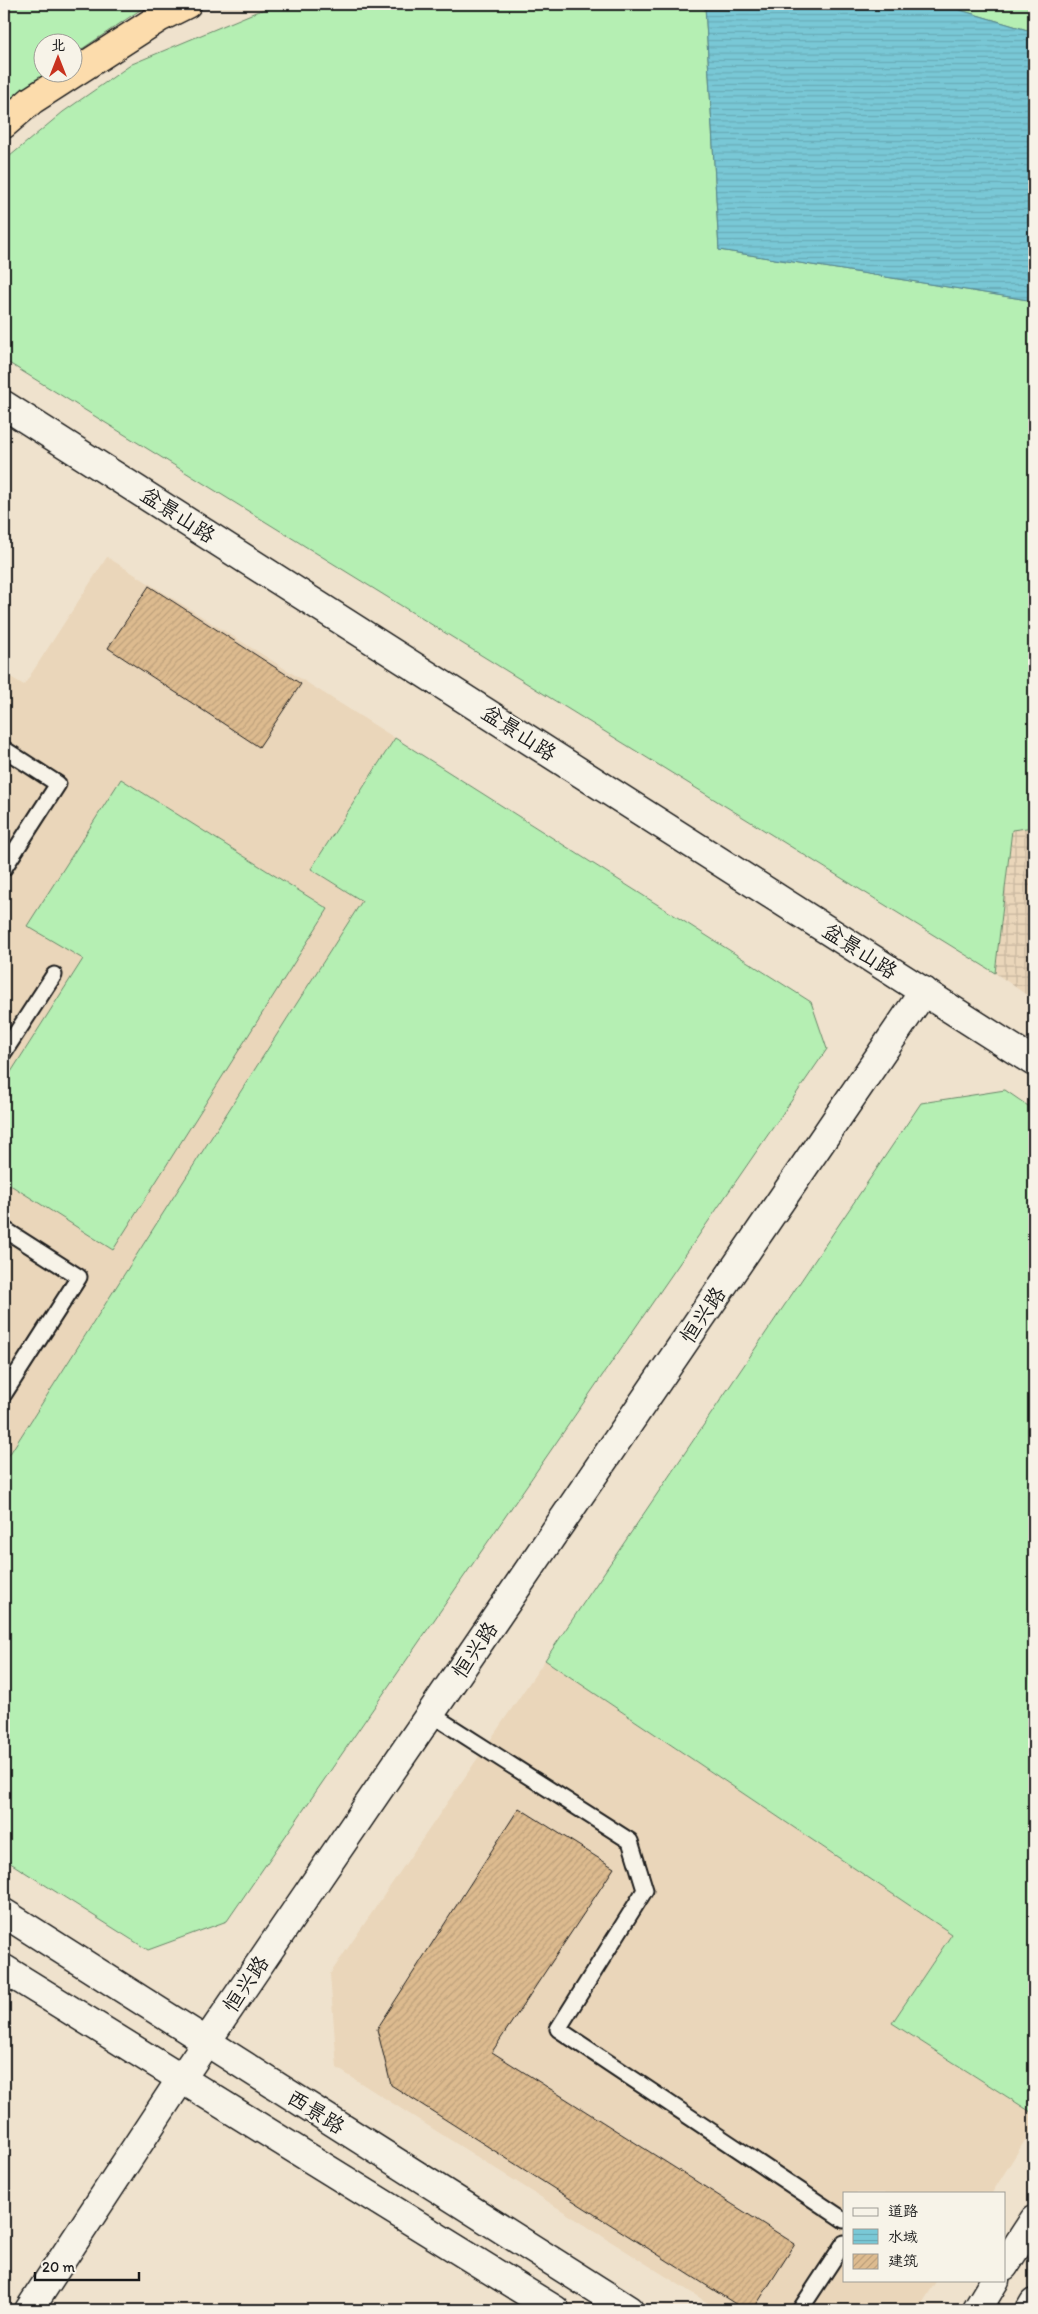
<svg xmlns="http://www.w3.org/2000/svg" width="1038" height="2314" viewBox="0 0 1038 2314" font-family="Itim,'LXGW WenKai TC',sans-serif">
	<defs>
		<pattern id="industrial-grid" width="8" height="8" patternUnits="userSpaceOnUse" patternTransform="scale(1.25)"><rect width="8" height="8" fill="#ead6ba"/><path d="M0 4h8M4 0v8" fill="none" stroke="#c8b79f"/></pattern>
		<pattern id="water-rules" width="6" height="5" patternUnits="userSpaceOnUse" patternTransform="scale(1.25)"><rect width="6" height="5" fill="#79c8d6"/><path d="M0 2.5h6" fill="none" stroke="#68abb7"/></pattern>
		<pattern id="building-hatch" width="6" height="6" patternUnits="userSpaceOnUse" patternTransform="scale(1.25)"><rect width="6" height="6" fill="#ddbb8f"/><path d="M-1 1l2-2M0 6l6-6M5 7l2-2" fill="none" stroke="#bda07b"/></pattern>
	</defs>
	<rect width="100%" height="100%" fill="#efe2cd"/>
	<filter id="ink" filterUnits="userSpaceOnUse"><feTurbulence type="fractalNoise" baseFrequency=".02" numOctaves="2"/><feDisplacementMap in="SourceGraphic" scale="10" xChannelSelector="R" yChannelSelector="G"/><feConvolveMatrix kernelMatrix="1 2 1 2 8 2 1 2 1" color-interpolation-filters="sRGB"/></filter>
	<g filter="url(#ink)">
		<g fill="#ead6ba">
			<polygon points="107,557 395,738 311,869 362,901 4,1463 4,673 24,685"/>
			<polygon points="545,1660 952,1934 892,2023 1034,2114 1034,2126 992,2193 844,2193 844,2280 937,2280 918,2310 719,2310 337,2068 330,1974"/>
		</g>
		<polygon fill="url(#industrial-grid)" points="1034,827 1034,1000 995,973 1012,830"/>
		<g fill="#b5efb3" stroke="#688668">
			<polygon points="4,4 149,4 73,55 72,42 42,42 42,72 46,73 4,104"/>
			<polygon points="281,4 712,4 705,5 719,250 1034,301 1034,827 1012,830 995,973 4,360 4,161 63,112 132,64 256,12"/>
			<polygon points="940,4 1034,4 1034,32"/>
			<polygon points="395,738 811,1002 827,1049 227,1921 148,1950 4,1859 4,1463 362,901 311,869"/>
			<polygon points="121,779 328,909 113,1250 4,1181 4,1083 83,959 27,926"/>
			<polygon points="1005,1090 1034,1110 1034,2114 892,2023 952,1934 545,1660 921,1103"/>
		</g>
		<polygon fill="url(#water-rules)" stroke="#54838c" points="712,4 940,4 1034,32 1034,301 719,250 705,5"/>
		<g fill="url(#building-hatch)" stroke="#1c1c1c">
			<polygon points="149,586 301,684 259,747 108,648"/>
			<polygon points="519,1808 614,1868 492,2052 795,2244 753,2310 745,2310 391,2085 377,2029"/>
		</g>
		<g fill="none" stroke-linecap="round" stroke-linejoin="round">
			<defs>
				<g id="lane">
					<polyline points="4,749 58,784 4,868"/>
					<polyline points="4,1052 54,975"/>
					<polyline points="4,1229 79,1277 4,1394"/>
					<polyline points="431,1714 630,1841 645,1890 558,2029 844,2220"/>
					<polyline points="800,2310 844,2243"/>
				</g>
				<g id="street">
					<polyline points="4,405 1034,1062"/>
					<polyline points="4,1913 629,2310"/>
					<polyline points="4,1969 555,2310"/>
					<polyline points="29,2310 181,2079 924,991"/>
				</g>
				<g id="secondary">
					<polyline points="1004,2266 1034,2220"/>
					<polyline points="977,2310 995,2280"/>
					<polyline points="1030,2310 1034,2303"/>
				</g>
				<polyline id="highway" points="4,124 32,100 159,18 187,4"/>
			</defs>
			<use href="#lane" stroke="#1c1c1c" stroke-width="19"/>
			<use href="#street" stroke="#1c1c1c" stroke-width="31"/>
			<use href="#secondary" stroke="#1c1c1c" stroke-width="31"/>
			<use href="#highway" stroke="#1c1c1c" stroke-width="31"/>
			<use href="#lane" stroke="#f7f3e8" stroke-width="15"/>
			<use href="#street" stroke="#f7f3e8" stroke-width="28"/>
			<use href="#secondary" stroke="#f7f3e8" stroke-width="28"/>
			<use href="#highway" stroke="#fcdcac" stroke-width="28"/>
		</g>
	</g>
	<g text-anchor="middle" stroke-width="5" stroke-linejoin="round" paint-order="stroke">
		<g font-size="21" fill="#1c1c1c" stroke="#f7f3e8">
			<text transform="translate(178 515) rotate(33)" y="7">盆景山路</text>
			<text transform="translate(519 733) rotate(33)" y="7">盆景山路</text>
			<text transform="translate(860 951) rotate(33)" y="7">盆景山路</text>
			<text transform="translate(703 1315) rotate(-56)" y="7">恒兴路</text>
			<text transform="translate(475 1650) rotate(-56)" y="7">恒兴路</text>
			<text transform="translate(246 1984) rotate(-56)" y="7">恒兴路</text>
			<text transform="translate(316 2112) rotate(32)" y="7">西景路</text>
		</g>
	</g>
	<rect width="1038" height="2314" fill="none" stroke="#f7f3e8" stroke-width="20"/>
	<rect x="10" y="10" width="1018" height="2294" fill="none" stroke="#1c1c1c" stroke-width="2" filter="url(#ink)"/>
	<rect x="843" y="2192" width="162" height="90" fill="#f7f3e8" stroke="#9f9d96"/>
	<rect x="853" y="2208" width="25" height="8" fill="#f7f3e8" stroke="#9f9d96"/>
	<text x="888" y="2216" font-size="15" fill="#1c1c1c">道路</text>
	<rect x="853" y="2229" width="25" height="15" fill="url(#water-rules)" stroke="#9f9d96"/>
	<text x="888" y="2242" font-size="15" fill="#1c1c1c">水域</text>
	<rect x="853" y="2254" width="25" height="15" fill="url(#building-hatch)" stroke="#9f9d96"/>
	<text x="888" y="2266" font-size="15" fill="#1c1c1c">建筑</text>
	<g transform="translate(58 58)"><circle r="24" fill="#f7f3e8" stroke="#9f9d96"/>
	<path d="M0-4L9 19L0 12L-9 19Z" fill="#c8321e"/>
	<text y="-8" font-size="14" font-weight="bold" text-anchor="middle" fill="#1c1c1c">北</text>
	</g>
	<path d="M35 2272v8h104v-8" fill="none" stroke="#1c1c1c" stroke-width="2.5"/>
	<text x="42" y="2272" font-size="15" fill="#1c1c1c" stroke="#f7f3e8" stroke-width="4" paint-order="stroke">20 m</text>
</svg>
